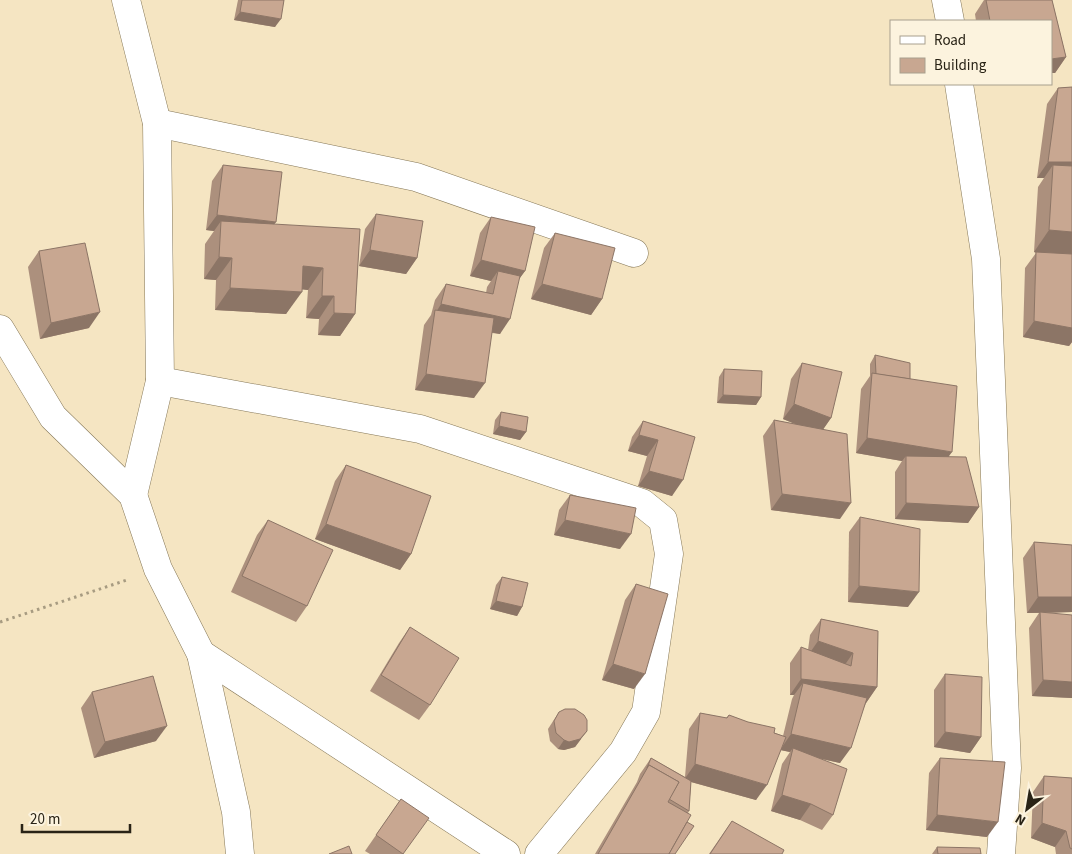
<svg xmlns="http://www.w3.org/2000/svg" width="1072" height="854" viewBox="0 0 1072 854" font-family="'Source Sans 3',sans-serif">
	<rect width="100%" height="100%" fill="#f5e5c2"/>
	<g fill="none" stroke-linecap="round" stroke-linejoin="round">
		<defs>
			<g id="street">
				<polyline points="126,0 157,123 160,381 133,495"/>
				<polyline points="946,0 950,21"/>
				<polyline points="959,84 986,259 1007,768 1001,854"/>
				<polyline points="157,123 416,177 634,253"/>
				<polyline points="0,329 53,417 133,495 158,569 201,654 236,812 240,854"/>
				<polyline points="160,381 420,429 642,503 663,520 669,554 646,712 623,752 539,854"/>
				<polyline points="201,654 506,854"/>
			</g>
		</defs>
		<use href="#street" stroke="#857757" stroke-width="29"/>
		<polyline stroke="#a79b81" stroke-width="3" stroke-dasharray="2.5 4" stroke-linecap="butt" points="0,622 127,580"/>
		<use href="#street" stroke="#fff" stroke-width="28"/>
	</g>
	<g fill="#ac907d">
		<polygon points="238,0 284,0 275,27 234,20"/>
		<polygon points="984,0 1052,0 1066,57 1055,73 1051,21 976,21 975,14"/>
		<polygon points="1072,87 1072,342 1069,346 1023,337 1025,268 1036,253 1034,252 1038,187 1044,178 1037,178 1047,104 1058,88"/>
		<polygon points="223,165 274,225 360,229 355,314 340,336 318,335 319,319 306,318 308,290 302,289 286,314 215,310 216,280 204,279 205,244 214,231 206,230 212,181"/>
		<polygon points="376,214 417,258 406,274 359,266 365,229"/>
		<polygon points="491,217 525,271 519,279 500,334 492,333 474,398 415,390 424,325 431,315 435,300 446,284 486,293 487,287 491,281 470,276 480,233"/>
		<polygon points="555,233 602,299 591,315 531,299 544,248"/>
		<polygon points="39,251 89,328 40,339 28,267"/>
		<polygon points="875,355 910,379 949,457 979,507 968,523 895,519 895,472 902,461 856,453 861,389 870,376 870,364"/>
		<polygon points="802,363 831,418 823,429 840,519 771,510 763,436 774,420 795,424 783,419 791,379"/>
		<polygon points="724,369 761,397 756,405 717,403 719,377"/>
		<polygon points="501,412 526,432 520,440 493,434 495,420"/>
		<polygon points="643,421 695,437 672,496 638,486 647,456 628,451 632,437"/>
		<polygon points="346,465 411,554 400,570 315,539 335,481"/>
		<polygon points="570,495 620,549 554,535 559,510"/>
		<polygon points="860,517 908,607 848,602 849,532"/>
		<polygon points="268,520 307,606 296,622 231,592 257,535"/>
		<polygon points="1034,542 1072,545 1072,612 1048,613 1072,698 1032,696 1029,628 1039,613 1027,613 1023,558"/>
		<polygon points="502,577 522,607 517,616 490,609 496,585"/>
		<polygon points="636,584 634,689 602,680 625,600"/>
		<polygon points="821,619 878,631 877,687 866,703 840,763 821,759 833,815 822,830 800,820 771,811 782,764 790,752 781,750 756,800 691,782 689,811 688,813 687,822 675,854 595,854 637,782 640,774 651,758 685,777 689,729 700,713 726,718 729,715 783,736 792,699 794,695 790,695 790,663 801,647 808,650 810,635"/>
		<polygon points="410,627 430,705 419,720 370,691 399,643"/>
		<polygon points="945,674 981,737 970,753 934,747 934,690"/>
		<polygon points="92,692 156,741 94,758 81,708"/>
		<polygon points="559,712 581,739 575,747 564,750 558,749 550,741 548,729"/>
		<polygon points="940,758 987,837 926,830 929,773"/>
		<polygon points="1044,776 1072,778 1072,854 1056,854 1055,847 1031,838 1033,792"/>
		<polygon points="401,799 403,854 370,854 365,851"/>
		<polygon points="732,821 782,854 709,854"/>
		<polygon points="937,847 981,854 932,854"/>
	</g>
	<g fill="#8c7566">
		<polygon points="240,12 281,19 275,27 234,20"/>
		<polygon points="1066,57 1055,73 1051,73 1051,59"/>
		<polygon points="1048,162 1072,162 1072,178 1053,165 1044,178 1037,178"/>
		<polygon points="217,215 276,222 265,237 221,221 214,231 206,230"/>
		<polygon points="1049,230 1072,232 1072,256 1034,252"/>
		<polygon points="370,250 417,258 406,274 359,266"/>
		<polygon points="219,257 232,258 216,280 204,279"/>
		<polygon points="481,260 525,271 514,286 498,271 491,281 470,276"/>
		<polygon points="303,266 323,268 308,290 288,288"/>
		<polygon points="542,284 602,299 591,315 531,299"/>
		<polygon points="230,288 302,292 286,314 215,310"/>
		<polygon points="322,296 334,296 319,319 306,318"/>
		<polygon points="441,304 510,319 500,334 434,321 435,314"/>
		<polygon points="100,312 89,328 40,339 51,323"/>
		<polygon points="334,313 355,314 340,336 318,335"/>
		<polygon points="1034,321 1072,328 1072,342 1069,346 1023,337"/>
		<polygon points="426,374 485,383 474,398 415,390"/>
		<polygon points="723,395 761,397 756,405 717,403"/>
		<polygon points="794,404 831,418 820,434 783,419"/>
		<polygon points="499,426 526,432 520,440 493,434"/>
		<polygon points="639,435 658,440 647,456 628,451"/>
		<polygon points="867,438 952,452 941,467 906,456 902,461 856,453"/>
		<polygon points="649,471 683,480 672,496 638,486"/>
		<polygon points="782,494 851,503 840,519 771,510"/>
		<polygon points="906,503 979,507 968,523 895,519"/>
		<polygon points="565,520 631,534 620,549 554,535"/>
		<polygon points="326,524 411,554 400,570 315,539"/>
		<polygon points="859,586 919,592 908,607 848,602"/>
		<polygon points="1038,597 1072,597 1072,612 1027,613"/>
		<polygon points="496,601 522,607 517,616 490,609"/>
		<polygon points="818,641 853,653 842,669 807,657"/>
		<polygon points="613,664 645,674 634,689 602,680"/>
		<polygon points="801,679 877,687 866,703 803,683 794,695 790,695"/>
		<polygon points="1043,680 1072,682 1072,698 1032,696"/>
		<polygon points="167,726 156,741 94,758 105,742"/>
		<polygon points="587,731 575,747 564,750 558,749 564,740"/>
		<polygon points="945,732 981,737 970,753 934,747"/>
		<polygon points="791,734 851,748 840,763 792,752 793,748 790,752 780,750"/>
		<polygon points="695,764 767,785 756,800 684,780"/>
		<polygon points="782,795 811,804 800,820 771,811"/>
		<polygon points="937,815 998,822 987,837 926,830"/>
		<polygon points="1042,823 1066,831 1055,847 1031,838"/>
	</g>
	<g fill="#c8a791" stroke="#8c7566">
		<polygon points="242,0 284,0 281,19 240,12"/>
		<polygon points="986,0 1052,0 1066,57 1051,59 1051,21 990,21"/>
		<polygon points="1072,87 1072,162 1048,162 1058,88"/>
		<polygon points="223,165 282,172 276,222 217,215"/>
		<polygon points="1053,165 1072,166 1072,232 1049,230"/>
		<polygon points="376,214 423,221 417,258 370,250"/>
		<polygon points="491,217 535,227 525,271 481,260"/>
		<polygon points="221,221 360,229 355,314 334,313 334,296 322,296 323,268 303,266 302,292 230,288 232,258 219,257"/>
		<polygon points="555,233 615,248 602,299 542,284"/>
		<polygon points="85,243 100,312 51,323 39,251"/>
		<polygon points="1036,252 1072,254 1072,328 1034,321"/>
		<polygon points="498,271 520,276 510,319 441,304 446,284 493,294"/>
		<polygon points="435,310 494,318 485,383 426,374"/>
		<polygon points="875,355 910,363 910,379 876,374"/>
		<polygon points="802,363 842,372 831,418 794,404"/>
		<polygon points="724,369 762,371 761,397 723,395"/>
		<polygon points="872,373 957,386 952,452 867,438"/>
		<polygon points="501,412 528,417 526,432 499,426"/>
		<polygon points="774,420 847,434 851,503 782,494"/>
		<polygon points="643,421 695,437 683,480 649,471 658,440 639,435"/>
		<polygon points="906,456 966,457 979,507 906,503"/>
		<polygon points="346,465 431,496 411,554 326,524"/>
		<polygon points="570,495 636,508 631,534 565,520"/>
		<polygon points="860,517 920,529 919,592 859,586"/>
		<polygon points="268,520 333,550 307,606 242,576"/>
		<polygon points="1034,542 1072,545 1072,597 1038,597"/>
		<polygon points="502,577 528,583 522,607 496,601"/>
		<polygon points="636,584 668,594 645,674 613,664"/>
		<polygon points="1040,612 1072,615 1072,682 1043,680"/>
		<polygon points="821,619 878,631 877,687 801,679 801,647 851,666 853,653 818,641"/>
		<polygon points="410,627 459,658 430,705 381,675"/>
		<polygon points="945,674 982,677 981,737 945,732"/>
		<polygon points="153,676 167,726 105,742 92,692"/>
		<polygon points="803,683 867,698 851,748 791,734"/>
		<polygon points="565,709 575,709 584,715 587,720 587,731 580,739 569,742 564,740 556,733 554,721 559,712"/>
		<polygon points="700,713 727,718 729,715 748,722 775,728 774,733 786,737 767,785 695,764"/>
		<polygon points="793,748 847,769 833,815 811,804 782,795"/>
		<polygon points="651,758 691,781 689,811 669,799 679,782 649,765 647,768"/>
		<polygon points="940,758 1005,762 998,822 937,815"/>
		<polygon points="649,765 679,782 668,802 691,815 669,854 598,854"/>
		<polygon points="1044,776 1072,778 1072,849 1070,848 1066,831 1042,823"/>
		<polygon points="401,799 429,818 403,854 376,835"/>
		<polygon points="732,821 784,850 782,854 710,854"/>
		<polygon points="687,822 694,826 675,854 669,854"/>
		<polygon points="349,846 352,854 329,854"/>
		<polygon points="937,847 980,848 981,854 938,854"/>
	</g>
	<rect x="890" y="20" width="162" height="65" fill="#fcf3de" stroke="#a8a08e"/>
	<rect x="900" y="36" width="25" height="8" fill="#ffffff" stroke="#a8a08e"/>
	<text x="934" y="45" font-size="15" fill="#292316">Road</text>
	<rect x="900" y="58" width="25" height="15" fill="#c8a791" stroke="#a8a08e"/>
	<text x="934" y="70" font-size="15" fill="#292316">Building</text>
	<g transform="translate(1027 809) rotate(211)" stroke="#fcf3de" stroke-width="4" paint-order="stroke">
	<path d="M0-4L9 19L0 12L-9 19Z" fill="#292316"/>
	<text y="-8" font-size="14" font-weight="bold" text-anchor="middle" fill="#292316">N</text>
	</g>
	<path d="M22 824v8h108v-8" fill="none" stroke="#292316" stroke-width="2.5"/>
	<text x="30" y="824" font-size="15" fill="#292316" stroke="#fcf3de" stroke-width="4" paint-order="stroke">20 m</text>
</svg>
